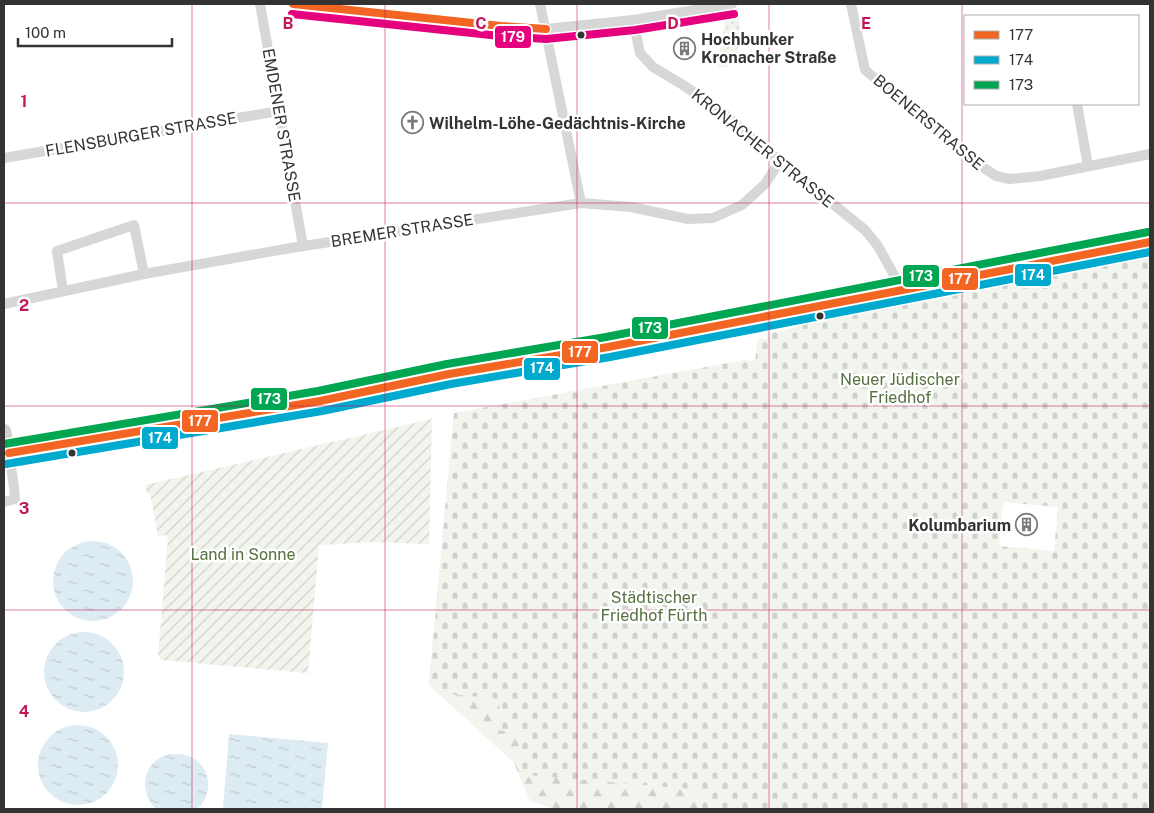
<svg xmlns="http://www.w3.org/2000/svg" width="1154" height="813" viewBox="0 0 1154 813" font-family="'Public Sans',sans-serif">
	<defs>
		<pattern id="forest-firs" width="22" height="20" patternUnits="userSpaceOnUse" patternTransform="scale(1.25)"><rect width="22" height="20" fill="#f1f5ed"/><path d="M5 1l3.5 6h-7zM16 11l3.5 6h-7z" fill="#cfd2cc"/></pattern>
		<pattern id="cemetery-stones" width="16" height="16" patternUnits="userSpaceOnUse" patternTransform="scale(1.25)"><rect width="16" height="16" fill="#f1f5ed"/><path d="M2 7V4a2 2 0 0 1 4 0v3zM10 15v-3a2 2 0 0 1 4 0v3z" fill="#cfd2cc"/></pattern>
		<pattern id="park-dots" width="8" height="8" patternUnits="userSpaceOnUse" patternTransform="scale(1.25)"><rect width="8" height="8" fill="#f1f5ed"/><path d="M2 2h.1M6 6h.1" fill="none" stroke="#cfd2cc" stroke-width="1.8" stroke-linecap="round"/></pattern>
		<pattern id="garden-furrows" width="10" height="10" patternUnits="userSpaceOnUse" patternTransform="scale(1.25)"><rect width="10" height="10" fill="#f1f5ed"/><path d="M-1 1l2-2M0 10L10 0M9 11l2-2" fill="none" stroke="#cfd2cc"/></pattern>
		<pattern id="water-ripples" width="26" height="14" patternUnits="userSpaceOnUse" patternTransform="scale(1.25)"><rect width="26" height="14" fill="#ddebf3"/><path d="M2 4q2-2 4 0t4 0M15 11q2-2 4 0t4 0" fill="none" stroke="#becad1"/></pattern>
	</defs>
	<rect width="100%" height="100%" fill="#fff"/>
	<polygon fill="url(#forest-firs)" points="745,360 501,696 498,730 523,732 706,787 704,809 554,809 530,801 514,763 429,685 454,413"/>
	<path fill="url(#cemetery-stones)" fill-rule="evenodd" d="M 1150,257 L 1150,809 L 701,809 L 702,790 L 527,775 L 517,763 L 520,732 L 498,730 L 500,699 L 438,693 L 429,685 L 454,413 L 745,360 L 755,361 L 758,338 L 767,339 L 767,334 L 865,310 L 1013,282 ZM 1003,502 L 1058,507 L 1054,551 L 999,546 Z"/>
	<polygon fill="url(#park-dots)" points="738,13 742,42 726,68 717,66 726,15"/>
	<polygon fill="url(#garden-furrows)" points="432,419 429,544 373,542 319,545 308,673 161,660 158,655 168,538 166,535 158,536 150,493 147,493 145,485"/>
	<g fill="url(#water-ripples)">
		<circle cx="93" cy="581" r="40"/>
		<circle cx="84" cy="672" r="40"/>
		<circle cx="78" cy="765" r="40"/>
		<polygon points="229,734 328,743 322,809 223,809"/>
		<path d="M 169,754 C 179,754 188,754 196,760 C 212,772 212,796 197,809 L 156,809 C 142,795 140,772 158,759 C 161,757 166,755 169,754 Z"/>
	</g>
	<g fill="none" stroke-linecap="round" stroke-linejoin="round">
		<g stroke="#d7d7d7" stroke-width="10">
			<polyline points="260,4 303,246"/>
			<polyline points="293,4 501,26 546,29 633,20 732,4"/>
			<polyline points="540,4 581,203"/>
			<polyline points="851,4 865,70 984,168 996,176 1010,179 1040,176 1150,154"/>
			<polyline points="633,20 640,53 653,67 683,85 717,108 780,161 865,230 878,246 894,275 897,283 899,290"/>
			<polyline points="1077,104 1088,166"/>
			<polyline points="4,158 279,111"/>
			<polyline points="63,291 57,251 134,225 144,274"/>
			<polyline points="4,304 144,274 291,248 581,203 631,207 688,219 713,218 742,205 765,184 780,161"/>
			<polyline points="4,502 15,499 14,487 9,453"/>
		</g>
		<g stroke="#d0d0d0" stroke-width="14">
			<polyline points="4,431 9,453"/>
			<polyline points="4,454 320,401 449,374 608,347 1150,242"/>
		</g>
		<defs>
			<g id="bus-1">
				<polyline points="293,4 501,26 546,29"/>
				<polyline points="9,453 320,401 449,374 608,347 1150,242"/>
			</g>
			<polyline id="bus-2" points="6,464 322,411 451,384 610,357 1150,252"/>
			<polyline id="bus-3" points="4,444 318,391 447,364 606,337 1148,232"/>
			<polyline id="bus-4" points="292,14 500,36 546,39 635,30 734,14"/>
		</defs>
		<use href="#bus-1" stroke="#fff" stroke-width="11"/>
		<use href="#bus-2" stroke="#fff" stroke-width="11"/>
		<use href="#bus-3" stroke="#fff" stroke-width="11"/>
		<use href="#bus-4" stroke="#fff" stroke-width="11"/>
		<use href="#bus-1" stroke="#f26522" stroke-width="8"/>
		<use href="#bus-2" stroke="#00a9ce" stroke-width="8"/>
		<use href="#bus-3" stroke="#00a651" stroke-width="8"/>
		<use href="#bus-4" stroke="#e5007d" stroke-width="8"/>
	</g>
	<path fill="none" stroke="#c2185b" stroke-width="1" stroke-opacity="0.55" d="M 192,4 L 192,809M 385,4 L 385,809M 577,4 L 577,809M 769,4 L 769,809M 962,4 L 962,809M 4,203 L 1150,203M 4,406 L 1150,406M 4,610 L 1150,610"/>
	<defs>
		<symbol id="building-ring" viewBox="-11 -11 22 22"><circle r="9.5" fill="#fff" stroke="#7a7a7a" stroke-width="1.5"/><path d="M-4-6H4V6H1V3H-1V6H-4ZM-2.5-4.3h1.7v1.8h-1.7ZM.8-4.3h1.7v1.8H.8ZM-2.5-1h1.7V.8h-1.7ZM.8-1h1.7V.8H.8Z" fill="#7a7a7a"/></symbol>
		<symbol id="church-ring" viewBox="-11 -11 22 22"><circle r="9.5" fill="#fff" stroke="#7a7a7a" stroke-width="1.5"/><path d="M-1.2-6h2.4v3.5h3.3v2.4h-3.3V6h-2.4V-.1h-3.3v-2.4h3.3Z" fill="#7a7a7a"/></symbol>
	</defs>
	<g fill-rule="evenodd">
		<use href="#building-ring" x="672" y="36" width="25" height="25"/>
		<use href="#church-ring" x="400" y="110" width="25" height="25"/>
		<use href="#building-ring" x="1014" y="512" width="25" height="25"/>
	</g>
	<g fill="#333" stroke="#fff" stroke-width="2">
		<circle cx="581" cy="35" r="4.5"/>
		<circle cx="820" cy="316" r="4.5"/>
		<circle cx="72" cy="453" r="4.5"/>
	</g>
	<g text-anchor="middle" stroke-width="5" stroke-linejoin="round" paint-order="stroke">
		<g font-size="16" font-weight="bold" fill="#333" stroke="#fff" text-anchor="start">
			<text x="701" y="45">Hochbunker<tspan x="701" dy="18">Kronacher Straße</tspan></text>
			<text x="429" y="129">Wilhelm-Löhe-Gedächtnis-Kirche</text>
			<text x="1011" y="531" text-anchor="end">Kolumbarium</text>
		</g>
		<g font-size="16" fill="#333" stroke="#fff">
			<text transform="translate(929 122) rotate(40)" y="6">BOENERSTRASSE</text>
			<text transform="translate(282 125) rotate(80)" y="6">EMDENER STRASSE</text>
			<text transform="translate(141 134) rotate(-10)" y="6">FLENSBURGER STRASSE</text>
			<text transform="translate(763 148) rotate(39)" y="6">KRONACHER STRASSE</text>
			<text transform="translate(402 230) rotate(-9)" y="6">BREMER STRASSE</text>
		</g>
		<g font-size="16" fill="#56703f" stroke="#fff">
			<text x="900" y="385">Neuer Jüdischer<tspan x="900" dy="18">Friedhof</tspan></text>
			<text x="243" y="560">Land in Sonne</text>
			<text x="654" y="603">Städtischer<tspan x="654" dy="18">Friedhof Fürth</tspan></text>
		</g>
	</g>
	<g font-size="16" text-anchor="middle" font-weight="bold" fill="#c2185b" stroke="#fff" stroke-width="5" stroke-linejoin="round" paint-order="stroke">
		<text x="288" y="29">B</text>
		<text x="481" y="29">C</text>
		<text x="673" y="29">D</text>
		<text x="866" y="29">E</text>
		<text x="24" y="107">1</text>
		<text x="24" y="311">2</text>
		<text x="24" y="514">3</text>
		<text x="24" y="717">4</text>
	</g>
	<g stroke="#fff" stroke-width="2">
		<rect x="494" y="25" width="38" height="24" rx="5" fill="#e5007d"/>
		<rect x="1014" y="263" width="38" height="24" rx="5" fill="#00a9ce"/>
		<rect x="902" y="264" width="38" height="24" rx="5" fill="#00a651"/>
		<rect x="941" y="267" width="38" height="24" rx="5" fill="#f26522"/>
		<rect x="631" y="316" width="38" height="24" rx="5" fill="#00a651"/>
		<rect x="561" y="340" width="38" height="24" rx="5" fill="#f26522"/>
		<rect x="523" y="357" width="38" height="24" rx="5" fill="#00a9ce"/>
		<rect x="250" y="387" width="38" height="24" rx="5" fill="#00a651"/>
		<rect x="181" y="409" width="38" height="24" rx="5" fill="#f26522"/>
		<rect x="141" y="426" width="38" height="24" rx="5" fill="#00a9ce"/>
	</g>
	<g font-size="14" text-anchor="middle" font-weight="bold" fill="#fff">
		<text x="513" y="42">179</text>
		<text x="1033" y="280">174</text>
		<text x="921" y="281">173</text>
		<text x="960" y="284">177</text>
		<text x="650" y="333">173</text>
		<text x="580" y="357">177</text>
		<text x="542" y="373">174</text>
		<text x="269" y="404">173</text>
		<text x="200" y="426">177</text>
		<text x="160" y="443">174</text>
	</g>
	<rect width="1154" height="813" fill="none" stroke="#333333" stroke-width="10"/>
	<rect x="964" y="15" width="175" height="90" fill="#ffffff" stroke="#adadad"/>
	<rect x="974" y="31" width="25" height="8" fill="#f26522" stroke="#adadad"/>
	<text x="1009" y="40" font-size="15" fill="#333333">177</text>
	<rect x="974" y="56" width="25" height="8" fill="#00a9ce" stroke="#adadad"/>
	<text x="1009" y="65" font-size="15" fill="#333333">174</text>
	<rect x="974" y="81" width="25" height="8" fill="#00a651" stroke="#adadad"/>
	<text x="1009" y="90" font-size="15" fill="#333333">173</text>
	<path d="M18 38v8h154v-8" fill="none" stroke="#333333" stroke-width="2.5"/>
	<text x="25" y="38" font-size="15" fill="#333333" stroke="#ffffff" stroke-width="4" paint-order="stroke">100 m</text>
</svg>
